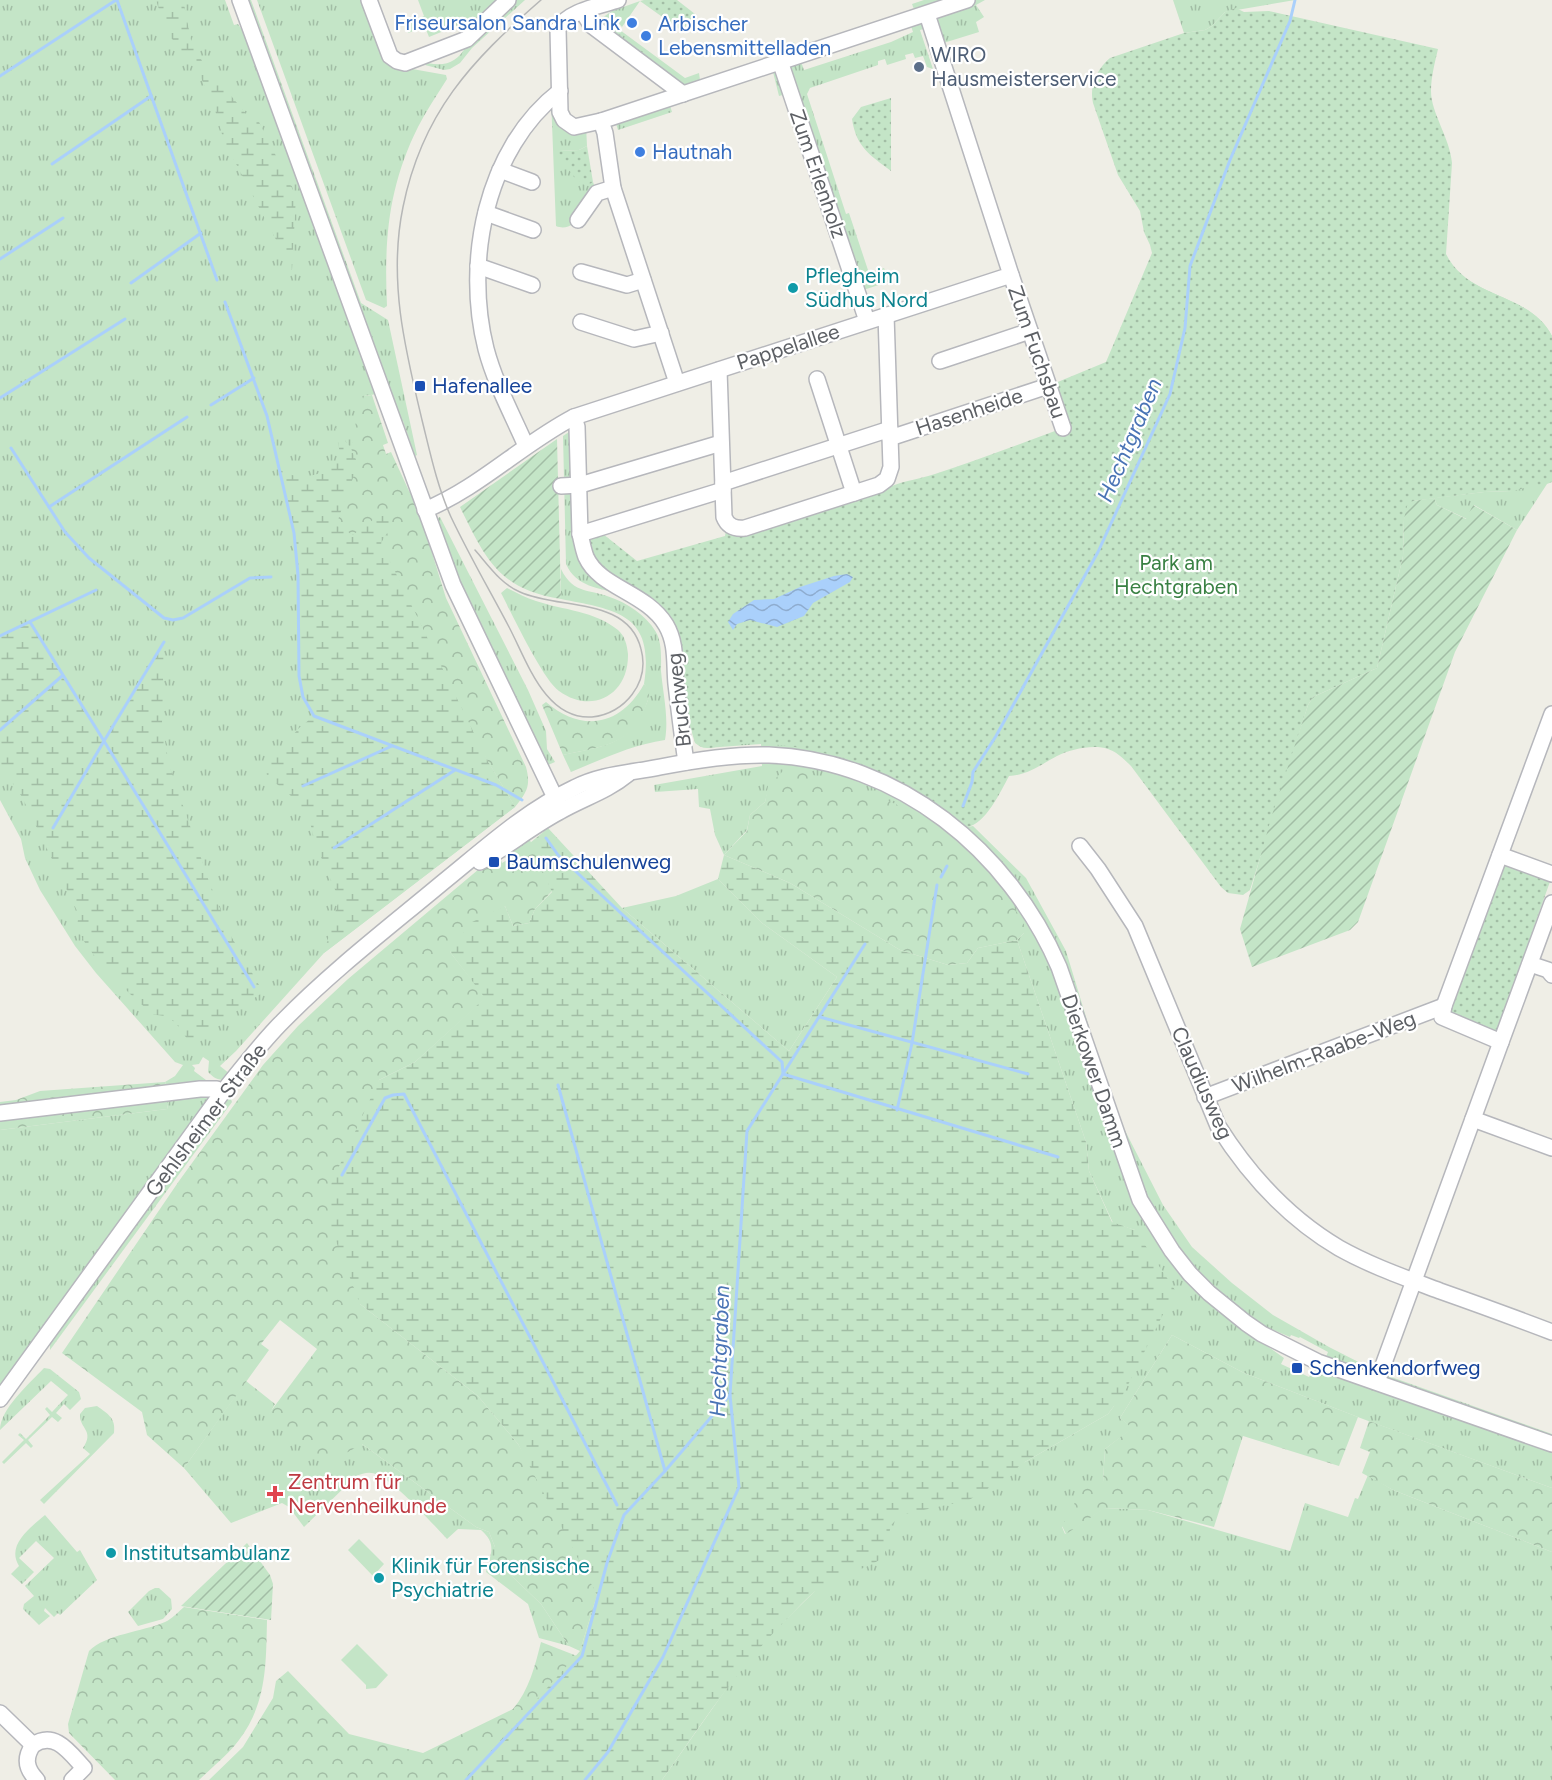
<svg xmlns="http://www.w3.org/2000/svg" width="1552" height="1780" viewBox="0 0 1552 1780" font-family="Figtree,sans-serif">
	<defs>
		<pattern id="grass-tufts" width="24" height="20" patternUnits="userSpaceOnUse" patternTransform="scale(1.5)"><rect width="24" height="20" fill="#c4e5c7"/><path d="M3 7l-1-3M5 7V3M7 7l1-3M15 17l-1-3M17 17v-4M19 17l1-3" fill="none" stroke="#a2bda5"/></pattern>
		<pattern id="forest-crowns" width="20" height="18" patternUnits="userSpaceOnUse" patternTransform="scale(1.5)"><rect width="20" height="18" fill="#c4e5c7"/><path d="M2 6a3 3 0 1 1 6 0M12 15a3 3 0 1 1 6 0" fill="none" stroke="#a2bda5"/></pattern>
		<pattern id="wetland-marsh" width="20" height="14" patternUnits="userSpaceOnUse" patternTransform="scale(1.5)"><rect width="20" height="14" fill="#c4e5c7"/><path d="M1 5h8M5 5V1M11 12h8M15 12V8" fill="none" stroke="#a2bda5"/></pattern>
		<pattern id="park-dots" width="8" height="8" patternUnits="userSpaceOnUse" patternTransform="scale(1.5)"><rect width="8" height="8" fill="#c4e5c7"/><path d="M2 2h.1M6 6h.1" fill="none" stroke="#a2bda5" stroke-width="1.8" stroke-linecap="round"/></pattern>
		<pattern id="garden-furrows" width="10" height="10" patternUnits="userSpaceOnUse" patternTransform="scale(1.5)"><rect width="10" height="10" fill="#c4e5c7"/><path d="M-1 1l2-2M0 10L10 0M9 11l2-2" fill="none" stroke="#a2bda5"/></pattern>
		<pattern id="water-waves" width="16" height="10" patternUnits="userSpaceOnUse" patternTransform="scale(1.5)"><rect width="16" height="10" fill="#aad0fb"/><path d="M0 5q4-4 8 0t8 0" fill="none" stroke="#8eaccf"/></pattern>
	</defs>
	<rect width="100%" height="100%" fill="#efeee6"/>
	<g fill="url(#grass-tufts)" fill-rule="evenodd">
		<path d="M 0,0 L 225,0 L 234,25 L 238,24 L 248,39 L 377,394 L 364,396 L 487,760 L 515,807 L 324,953 L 236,1051 L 220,1066 L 230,1074 L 225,1080 C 217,1080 214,1078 208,1072 L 209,1061 L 203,1057 L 199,1064 L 192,1065 L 195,1068 L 194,1071 L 206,1080 L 206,1084 L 169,1091 L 165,1082 L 175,1076 L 183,1065 L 175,1062 L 96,973 L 75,946 L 40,890 L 25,858 L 21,839 L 0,800 Z"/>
		<polygon points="246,0 251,0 361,303 388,320 417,455 415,456 403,421 399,421"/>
		<path d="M 257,0 L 363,0 L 401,67 L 446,75 L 447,79 C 437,95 426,111 418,127 C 388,187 384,241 387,306 L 384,308 L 366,300 Z"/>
		<polygon points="418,0 502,0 469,32 461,24 429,37 425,27 408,33 405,23 424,16"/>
		<path d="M 513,0 L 525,0 L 472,48 L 460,63 L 450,69 L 444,70 L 425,65 L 428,63 C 445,67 458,62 466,46 Z"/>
		<polygon points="924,0 985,0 976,5 984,17 976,22 979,32 937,45 931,27 920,30 933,69 927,67 923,56 915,58 913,53 905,55 906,59 887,65 885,59 878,61 878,65 810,88 807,94 846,214 849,213 869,273 884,268 891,281 857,292 790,93 779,96 773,72 778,71 782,46 794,42 804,70 891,42 913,32 909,20 917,17 912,4"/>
		<polygon points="1173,0 1295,0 1225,12 1212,26 1205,30 1184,33"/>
		<polygon points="640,1 622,27 613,16 609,22 685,78 699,73 700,80 684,85 603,26 602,18 612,11"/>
		<path d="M 551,98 L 560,112 L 586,125 L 587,146 L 579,150 L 559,151 L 586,185 L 593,182 L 597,193 C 588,206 575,234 556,226 Z"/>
		<polygon points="668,99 672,112 618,130 614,117"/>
		<path d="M 1467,279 C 1495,299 1535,302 1552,336 L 1552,482 L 1547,484 L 1517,530 L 1474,505 L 1467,519 L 1437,505 L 1434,498 L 1484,492 L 1512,491 Z"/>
		<path d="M 569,432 L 573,435 L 577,538 L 621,594 C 599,588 576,587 566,564 L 563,436 Z"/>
		<polygon points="440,517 528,690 546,731 547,749 555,762 548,765 540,751 465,597 436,519"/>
		<path d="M 561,569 C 574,596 591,588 615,599 C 630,605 649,618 657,634 C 662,645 661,659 661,671 C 663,694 669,717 665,740 C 632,745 602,759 571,772 L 563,755 C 597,747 630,746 644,709 C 649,699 651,693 644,684 C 655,614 617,610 561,599 Z"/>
		<path d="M 507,588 C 517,593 526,598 536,601 C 563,610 595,611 618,630 C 625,636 627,645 628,654 C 629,695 592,715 559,691 C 543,680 512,614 501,593 Z"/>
		<path d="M 756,710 L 924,793 L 923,796 L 967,827 L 973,826 L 1026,878 L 1066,951 L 1114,1109 L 1163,1205 L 1192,1247 L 1232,1283 L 1273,1315 L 1329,1347 L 1380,1373 L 1552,1434 L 1552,1488 L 1363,1419 L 1244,1373 L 1172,1335 L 1120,1418 L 1133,1428 L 1105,1449 L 1103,1482 L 1062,1527 L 1065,1534 L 1104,1508 L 1148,1510 L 1290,1551 L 1305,1503 L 1348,1517 L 1355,1498 L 1358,1499 L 1368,1475 L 1393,1490 L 1552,1552 L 1552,1780 L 662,1780 L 741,1668 L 761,1644 L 815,1591 L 774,1528 L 1025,1462 L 1108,1414 L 1114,1406 L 1135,1230 L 1113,1223 L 1089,1171 L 1086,1142 L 1017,940 L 1024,933 L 769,786 L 765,802 L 750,815 L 747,830 L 724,855 L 715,835 L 710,809 L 699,807 L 698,789 L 655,792 L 654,785 L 762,766 L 761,744 L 706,748 ZM 1269,1328 L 1290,1337 L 1291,1335 L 1299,1338 L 1300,1337 L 1328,1352 L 1326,1357 L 1340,1364 L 1334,1374 L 1312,1372 L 1309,1377 L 1281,1364 L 1284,1358 L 1260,1341 Z"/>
		<polygon points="718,879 762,923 837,977 789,1051 622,908 676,896"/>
		<polygon points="229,1094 232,1102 50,1350 50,1344 160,1187"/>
		<polygon points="170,1095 213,1096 0,1389 0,1130 167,1109"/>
		<path d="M 44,1368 L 50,1369 L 79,1392 L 81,1399 L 70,1410 L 64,1404 L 56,1413 L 62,1418 L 58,1422 L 52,1417 L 28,1440 L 33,1446 L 31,1448 L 26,1443 L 4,1464 L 2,1462 L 24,1440 L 18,1435 L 20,1433 L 26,1439 L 50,1415 L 45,1409 L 47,1407 L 52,1412 L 68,1395 L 51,1381 L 0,1430 C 0,1409 30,1383 44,1368 Z"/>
		<path d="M 246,1381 L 275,1404 L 269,1415 L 362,1444 L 476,1527 L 489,1532 L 495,1547 L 495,1560 L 541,1604 L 569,1646 L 539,1638 L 528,1604 L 486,1572 C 491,1553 497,1544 481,1530 L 458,1529 L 447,1539 C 432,1523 396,1483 378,1475 C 370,1471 364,1473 356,1476 L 304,1527 L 289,1507 L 282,1503 L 231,1523 L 184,1468 Z"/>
		<path d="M 97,1406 C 108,1414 116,1418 114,1433 L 44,1504 L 40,1500 L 90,1454 L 83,1448 C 95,1430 79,1429 80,1414 L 85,1408 Z"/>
		<path d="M 45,1515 L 77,1552 L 80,1550 L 97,1580 L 60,1615 L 58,1613 L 54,1617 L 45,1608 L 44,1611 L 50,1616 L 39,1625 L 23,1609 L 24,1604 L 34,1596 L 25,1586 L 54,1558 L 36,1541 L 19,1558 L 34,1572 L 22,1584 L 11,1574 L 19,1566 C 6,1545 30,1528 45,1515 Z"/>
		<polygon points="155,1588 159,1588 171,1599 172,1609 163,1619 138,1626 128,1612 149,1591"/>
	</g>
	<g fill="url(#forest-crowns)">
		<path d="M 372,395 L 388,443 L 383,445 L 386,454 L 391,452 L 409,491 L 415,498 L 446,598 L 526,767 C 531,786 527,792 515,807 L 487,760 L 381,543 L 393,523 L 381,514 L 353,535 L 336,525 L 357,464 L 351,449 L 357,416 L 364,396 Z"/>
		<path d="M 644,684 L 649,690 C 650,698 646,705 643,713 C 630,746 594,748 563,755 L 542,705 L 546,702 C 582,733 621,726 644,684 Z"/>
		<path d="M 785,769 C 889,790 976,832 1027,930 L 1017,940 L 978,948 L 967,963 L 948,965 L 900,950 L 790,883 L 724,855 L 747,831 L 750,815 L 765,802 L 768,786 Z"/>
		<polygon points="529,838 552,891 535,909 529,923 513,926 505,906 450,952 486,998 415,1062 379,1080 360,1304 478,1396 518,1444 580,1545 597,1595 580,1651 569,1646 541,1604 495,1560 495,1547 489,1532 476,1527 362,1444 325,1465 268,1415 317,1349 280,1320 261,1344 269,1350 184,1468 147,1435 142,1412 62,1353 179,1181 263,1065 298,1026 348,979 479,869 481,871 501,860 502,863 507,860 505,857 507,855"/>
		<polygon points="165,1082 169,1091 0,1112 0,1102 16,1100 40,1091"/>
		<polygon points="170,1095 167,1109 0,1130 0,1114"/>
		<polygon points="1172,1335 1244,1373 1358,1417 1339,1466 1243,1436 1214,1527 1148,1510 1105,1508 1066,1534 1062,1526 1084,1486 1103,1482 1105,1449 1132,1428 1120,1418"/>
		<polygon points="1369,1421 1552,1488 1552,1552 1393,1490 1362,1473 1370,1452 1360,1448"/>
		<path d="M 184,1607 L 267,1620 C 266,1664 267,1703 239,1740 C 228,1755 212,1767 199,1780 L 115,1780 L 69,1733 L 68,1724 L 89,1651 C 106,1634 142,1632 165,1622 C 172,1619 178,1612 184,1607 Z"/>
		<path d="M 541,1642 L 577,1656 L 466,1780 L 209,1780 L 243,1747 L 273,1698 L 276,1681 L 288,1671 L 349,1734 L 423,1753 L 513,1709 C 529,1690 535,1666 541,1642 Z"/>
	</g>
	<g fill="url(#wetland-marsh)">
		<polygon points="156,0 183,0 191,40 202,61 247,115 257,118 296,196 292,270 224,141 213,103 199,74 166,31"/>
		<polygon points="335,426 351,449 358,464 336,525 353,535 381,514 393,523 381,543 487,760 515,807 324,953 339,899 315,843 310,822 303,809 289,794 267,776 266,767 299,728 314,716 303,697 299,676 298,575 294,533 280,472 304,478 330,470 340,454"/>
		<path d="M 30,622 L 104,741 L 164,642 L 162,723 L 169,765 L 210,884 L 231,936 L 263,992 L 190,1043 C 179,1028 174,1014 154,1015 C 132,997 87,955 78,929 C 77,924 78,919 79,915 L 22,797 L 0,764 L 0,636 Z"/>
		<path d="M 548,828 L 622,908 L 789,1051 L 837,977 L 762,923 L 718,879 L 724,855 L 790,883 L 900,950 L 948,965 L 967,963 L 978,948 L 1017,940 L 1086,1142 L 1089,1171 L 1112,1222 L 1135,1230 L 1175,1290 L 1124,1393 L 1108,1414 L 1025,1462 L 999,1482 L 969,1500 L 901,1515 L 891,1525 L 884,1557 C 864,1571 838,1575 818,1589 C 806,1598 796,1610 785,1621 C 737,1669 701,1725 662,1780 L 465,1780 L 580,1651 L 597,1595 L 518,1444 L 478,1396 L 360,1304 L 331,1228 L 330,1186 L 379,1080 L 415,1062 L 485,998 L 450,952 L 470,923 L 505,906 L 513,926 L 529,923 L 535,909 L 552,892 L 530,843 Z"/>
	</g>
	<g fill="url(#park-dots)">
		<polygon points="644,0 677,0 695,14 682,31 640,1"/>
		<path d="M 1236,8 L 1244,12 L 1269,11 L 1438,49 C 1435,62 1431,77 1431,91 C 1431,113 1450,138 1452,163 L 1446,254 C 1469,300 1529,292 1552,336 L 1552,482 L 1512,491 L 1484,492 L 1413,501 L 1404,519 L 1403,556 L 1377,668 L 1313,697 L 1308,705 L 1250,890 L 1243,895 L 1228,893 L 1221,887 L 1131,766 C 1124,759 1117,752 1108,749 C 1094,744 1070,749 1057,756 C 1040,765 1028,775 1009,776 C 1001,791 985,825 967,827 C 913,784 849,752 780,745 C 762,743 743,744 725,745 C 719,746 713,748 707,748 C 702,748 699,746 695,743 L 690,726 L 677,640 L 598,565 L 586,539 L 603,534 L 637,561 L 725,536 L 726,530 L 731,534 L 745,536 L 882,491 C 898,481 917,480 935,474 C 978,460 1020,444 1063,428 L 1048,386 L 1106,362 L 1152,253 L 1150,245 L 1144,232 L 1140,211 L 1118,175 L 1093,103 C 1089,86 1097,69 1110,58 L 1184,33 L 1205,30 L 1212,26 L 1225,12 Z"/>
		<path d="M 891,98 L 891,171 C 870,155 856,147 852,119 L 861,107 Z"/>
		<polygon points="587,146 593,182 586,186 574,177 559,155 559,151 579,150"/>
		<polygon points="1501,863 1552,876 1531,935 1535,937 1497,1035 1446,1012"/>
	</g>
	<g fill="url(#garden-furrows)">
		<path d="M 557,439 L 561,599 C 499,589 486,560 460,507 Z"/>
		<polygon points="1434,498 1437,505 1466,519 1473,505 1517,530 1455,652 1358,922 1350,930 1252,967 1240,929 1272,815 1308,705 1313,697 1377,668 1403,556 1404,519 1407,506 1413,501"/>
		<polygon points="247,1543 270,1575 273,1584 271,1620 181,1606"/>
	</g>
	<g fill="#c4e5c7">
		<polygon points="359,1539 384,1564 373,1576 348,1550"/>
		<polygon points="357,1644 388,1675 376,1688 366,1689 366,1685 341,1660"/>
	</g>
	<polygon fill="url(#water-waves)" points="847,574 853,577 850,582 813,603 804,616 777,627 750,620 737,624 733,630 728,622 733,614 754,600 774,599 800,587 834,576"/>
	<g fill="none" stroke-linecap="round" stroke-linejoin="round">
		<g stroke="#aad0fb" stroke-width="3">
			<polyline points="117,0 217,280"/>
			<polyline points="0,76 116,0"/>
			<polyline points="52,164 151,96"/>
			<polyline points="0,259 63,218"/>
			<polyline points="131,283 201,233"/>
			<polyline points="225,302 267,416 294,533 298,575 299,676 303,697 314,716 496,785 522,800"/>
			<polyline points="0,398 125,319"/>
			<polyline points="211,405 254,378"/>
			<polyline points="11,448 65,532 89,558 164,618 173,620 183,618 250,578 271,577"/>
			<polyline points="49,507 187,417"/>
			<polyline points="30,622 104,741 53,828"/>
			<polyline points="0,636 96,590"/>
			<polyline points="164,642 104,741 254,987"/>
			<polyline points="0,730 62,676"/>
			<polyline points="303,786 392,746"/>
			<polyline points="963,806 972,782 973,772 996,736 1098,552 1170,394 1185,328 1190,266 1230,160 1290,21 1295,0"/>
			<polyline points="546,838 558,855 782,1062 783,1073"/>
			<polyline points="334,848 455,770"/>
			<polyline points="941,877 947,866"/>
			<polyline points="820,1017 1028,1074"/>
			<polyline points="783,1074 1058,1157"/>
			<polyline points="558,1085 665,1471"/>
			<polyline points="897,1110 912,1043 937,885"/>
			<polyline points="342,1175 385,1098 393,1095 404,1094 617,1505"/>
			<polyline points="466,1780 582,1656 607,1563 624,1515 665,1471 730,1395"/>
			<polyline points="585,1780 608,1752 663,1657 739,1487 730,1395 747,1131 865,944"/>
		</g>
		<defs>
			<g id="minor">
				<polyline points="240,0 453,585 561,810"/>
				<polyline points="369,0 390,56 397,61 405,63 467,39 508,0"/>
				<path d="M 618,0 C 600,6 567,11 558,29 L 560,112 L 564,120 L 574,127 L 601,121 L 967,0"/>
				<polyline points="583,12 591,25 683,94"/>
				<polyline points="780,61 867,321"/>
				<polyline points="601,121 605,133 613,188 677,383"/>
				<polyline points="500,170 532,182"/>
				<polyline points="486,213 533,230"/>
				<polyline points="578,220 597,193 613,188"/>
				<polyline points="478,266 532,285"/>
				<polyline points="581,272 627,285 643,280"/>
				<polyline points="1011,275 1063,428"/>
				<polyline points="581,322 634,339 661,333"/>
				<polyline points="940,361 1030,331"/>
				<path d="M 719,370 L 724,517 C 728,527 736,529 745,528 L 879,485 L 887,479 L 891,467 L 886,315"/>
				<polyline points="817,379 854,493"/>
				<path d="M 574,417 L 577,427 L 580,534 C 582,542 583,549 586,557 C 600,588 646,592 666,625 C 677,644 674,663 676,684 C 679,710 682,736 686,762"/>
				<polyline points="890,438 1048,386"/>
				<path d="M 526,446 C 512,414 495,383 486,349 C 464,262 485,149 560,91"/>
				<polyline points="723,483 890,429"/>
				<polyline points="561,486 580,485 721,443"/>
				<path d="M 425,510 C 479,488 522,444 574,417 L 1011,275 L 927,14"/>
				<polyline points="580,534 723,490"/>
				<polyline points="1552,714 1444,1006 1442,1017 1501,1042 1552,903"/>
				<path d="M 1080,846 L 1098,869 L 1135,926 L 1218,1126 C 1249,1175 1288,1218 1339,1248 C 1371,1266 1406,1278 1440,1291 C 1477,1304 1515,1318 1552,1332"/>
				<polyline points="1500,855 1552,874"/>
				<path d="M 480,862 C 507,847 531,827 559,812 C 583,798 606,792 628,774"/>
				<polyline points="1530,964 1548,970 1552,975"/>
				<polyline points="1205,1097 1444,1006"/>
				<polyline points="0,1113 200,1089 217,1089 222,1093"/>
				<polyline points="1473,1119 1552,1148"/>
				<polyline points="1377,1382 1501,1042"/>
				<path d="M 0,1399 L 222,1093 C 242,1068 261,1043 283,1021 C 332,971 388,928 442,883 C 483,850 525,811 574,788 C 601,774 631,773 660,767 C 695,760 734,754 769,755 C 899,760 1009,851 1059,967 L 1140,1200 L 1172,1251 L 1190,1274 L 1209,1293 L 1246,1323 L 1262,1334 L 1318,1362 L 1552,1444"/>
				<polyline points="0,1713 33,1745"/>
				<path d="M 37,1780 C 26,1769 24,1758 33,1745 C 55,1730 70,1753 84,1768 L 72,1780"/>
			</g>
		</defs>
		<use href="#minor" stroke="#b6b7bc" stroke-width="18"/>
		<use href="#minor" stroke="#fff" stroke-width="15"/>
		<path stroke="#b6b7b7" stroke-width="1.5" d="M 475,550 C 489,566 501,584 520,592 C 559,610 628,596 641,649 C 650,682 625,714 592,717 C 545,720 527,661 509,627 C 490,591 469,555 451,517 C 437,486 430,452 422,420 C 405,349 388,280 403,207 C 422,113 471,61 541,0"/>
	</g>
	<g fill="#3f7fe0" stroke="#fff" stroke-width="2">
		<circle cx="632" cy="23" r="6"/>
		<circle cx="646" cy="36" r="6"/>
		<circle cx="640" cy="152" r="6"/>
	</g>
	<circle fill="#5c6f8a" stroke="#fff" stroke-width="2" cx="919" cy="67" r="6"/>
	<g fill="#0f9aa8" stroke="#fff" stroke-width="2">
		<circle cx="793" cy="288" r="6"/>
		<circle cx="111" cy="1553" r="6"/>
		<circle cx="379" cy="1578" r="6"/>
	</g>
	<g fill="#1a4fb4" stroke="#fff" stroke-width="2">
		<rect x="414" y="380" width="12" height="12" rx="3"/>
		<rect x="488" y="856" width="12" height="12" rx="3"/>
		<rect x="1291" y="1362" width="12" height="12" rx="3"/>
	</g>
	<path fill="#e0444e" stroke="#fff" stroke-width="2" d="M272 1485h6v6h6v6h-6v6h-6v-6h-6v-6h6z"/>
	<g text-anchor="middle" stroke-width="4.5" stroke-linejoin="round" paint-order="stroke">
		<g font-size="21" fill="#366cbe" stroke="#fff" text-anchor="start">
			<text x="620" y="30" text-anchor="end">Friseursalon Sandra Link</text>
			<text x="658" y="31">Arbischer<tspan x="658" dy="24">Lebensmittelladen</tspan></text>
			<text x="652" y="159">Hautnah</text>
		</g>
		<g font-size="21" fill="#4e5e75" stroke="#fff" text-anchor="start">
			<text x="931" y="62">WIRO<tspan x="931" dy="24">Hausmeisterservice</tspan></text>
		</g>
		<g font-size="21" fill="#5d6065" stroke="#fff">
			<text transform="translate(818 174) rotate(71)" y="7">Zum Erlenholz</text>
			<text transform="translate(788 347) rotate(-18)" y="7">Pappelallee</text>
			<text transform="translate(1037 352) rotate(71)" y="7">Zum Fuchsbau</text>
			<text transform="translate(969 412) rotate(-18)" y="7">Hasenheide</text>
			<text transform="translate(679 700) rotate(-96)" y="7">Bruchweg</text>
			<text transform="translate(1324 1052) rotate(-21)" y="7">Wilhelm-Raabe-Weg</text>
			<text transform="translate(1094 1071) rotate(71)" y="7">Dierkower Damm</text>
			<text transform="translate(1202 1083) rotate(66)" y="7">Claudiusweg</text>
			<text transform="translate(206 1120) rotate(-53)" y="7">Gehlsheimer Straße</text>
		</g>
		<g font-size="21" fill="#0d838f" stroke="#fff" text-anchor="start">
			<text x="805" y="283">Pflegheim<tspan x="805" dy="24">Südhus Nord</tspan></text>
			<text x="123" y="1560">Institutsambulanz</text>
			<text x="391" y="1573">Klinik für Forensische<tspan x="391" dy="24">Psychiatrie</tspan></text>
		</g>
		<g font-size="21" fill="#164399" stroke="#fff" text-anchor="start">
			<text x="432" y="393">Hafenallee</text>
			<text x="506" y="869">Baumschulenweg</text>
			<text x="1309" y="1375">Schenkendorfweg</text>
		</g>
		<g font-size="21" fill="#398143" stroke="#fff">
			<text x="1176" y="570">Park am<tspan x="1176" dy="24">Hechtgraben</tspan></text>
		</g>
		<g font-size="21" fill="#be3a42" stroke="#fff" text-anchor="start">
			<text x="288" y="1489">Zentrum für<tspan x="288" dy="24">Nervenheilkunde</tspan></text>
		</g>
		<g font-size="22" font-style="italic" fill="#4a74b5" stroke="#fff">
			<text transform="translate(1129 440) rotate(-67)" y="8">Hechtgraben</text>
			<text transform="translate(719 1351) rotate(-88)" y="8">Hechtgraben</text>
		</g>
	</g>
</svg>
